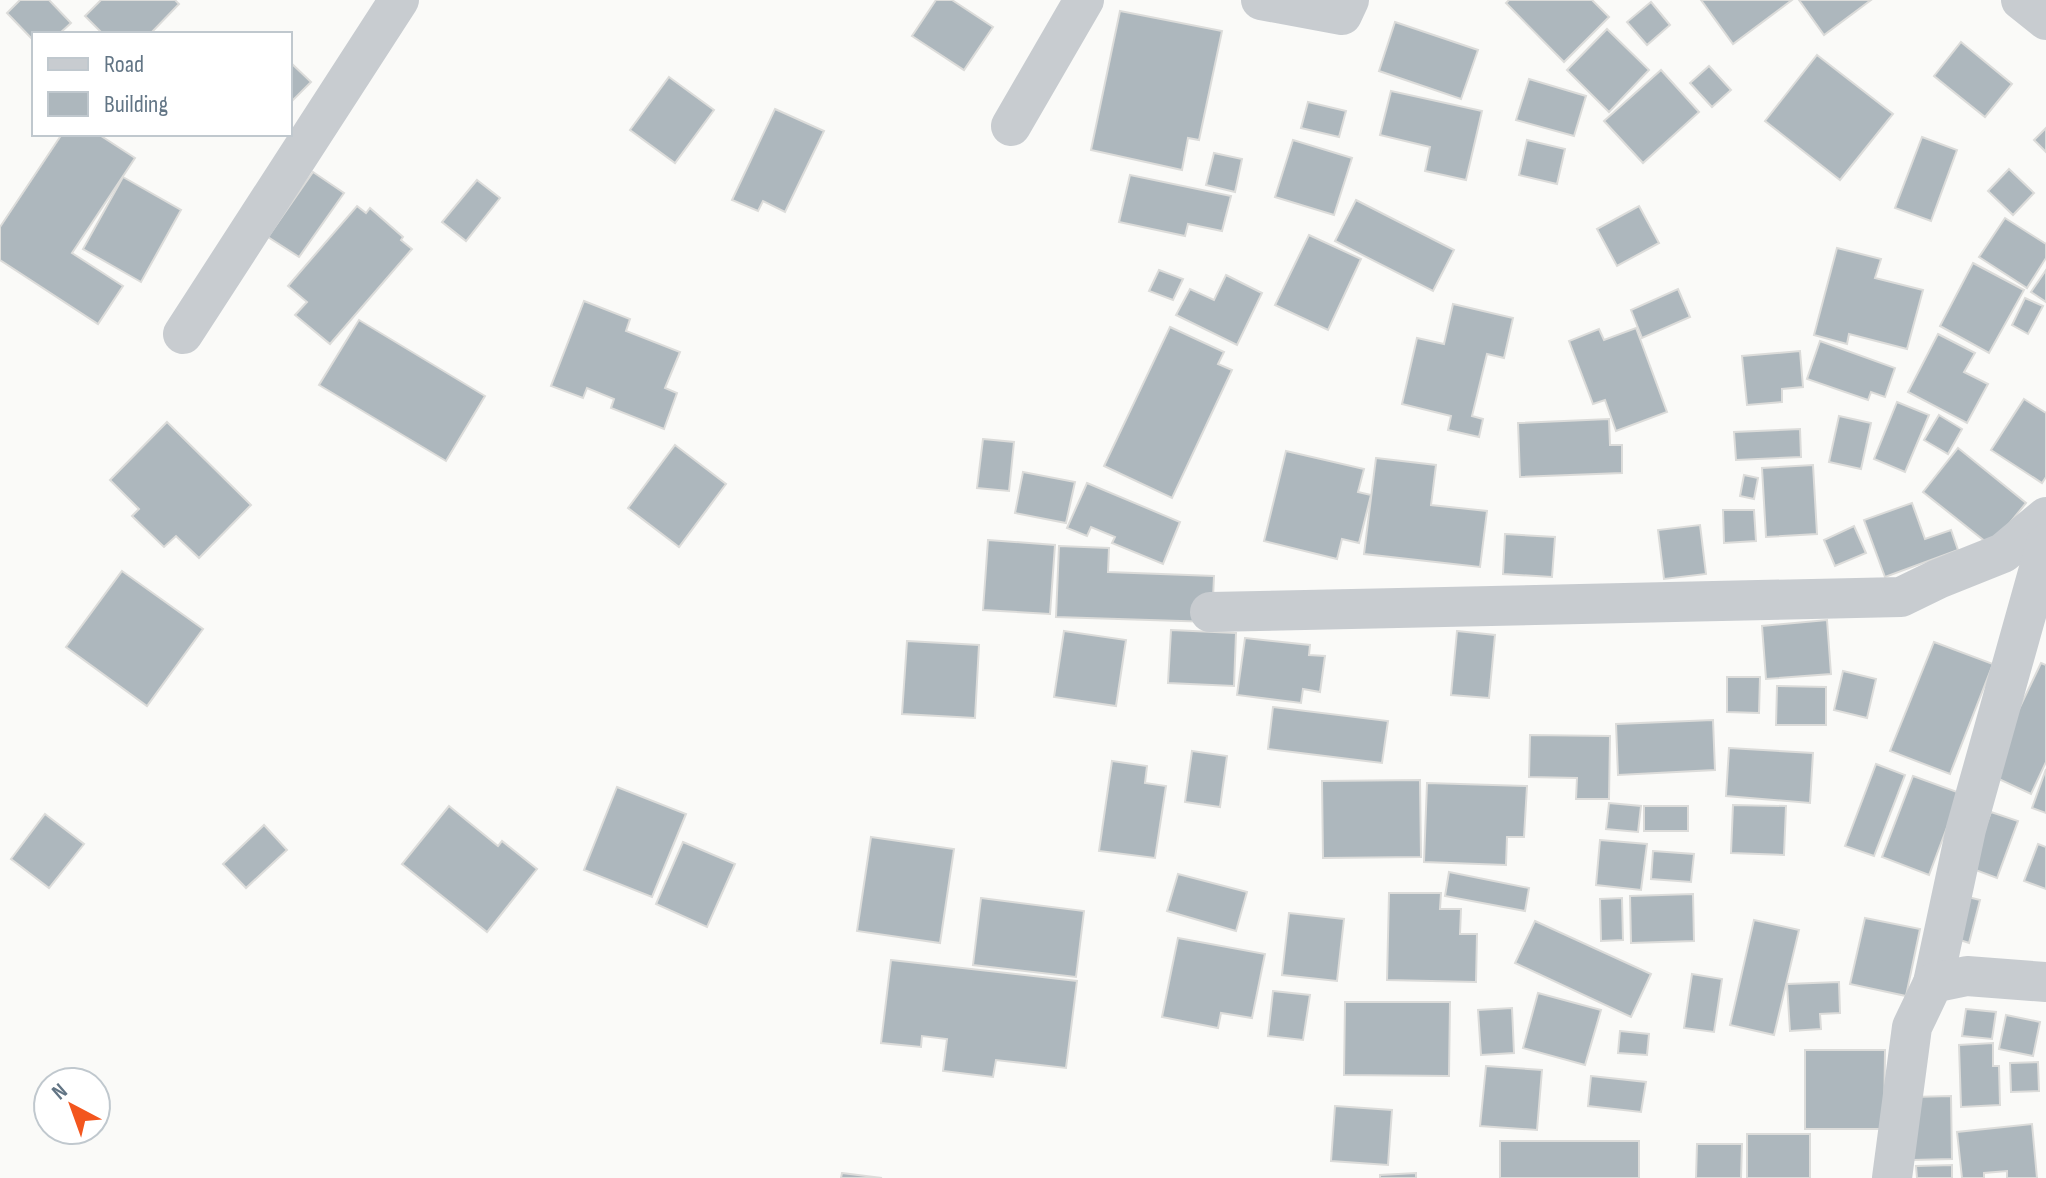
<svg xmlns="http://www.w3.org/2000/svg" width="2046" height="1178" viewBox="0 0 2046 1178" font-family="'Sofia Sans Condensed',sans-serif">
	<rect width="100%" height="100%" fill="#fafaf8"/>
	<g fill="#adb7bd" stroke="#dcdcda" stroke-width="2">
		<polygon points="20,0 49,0 71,23 59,34 34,34 34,41 7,13"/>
		<polygon points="101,0 175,0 179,4 150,34 103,34 85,16"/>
		<polygon points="936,0 952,0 993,27 964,70 912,36"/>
		<polygon points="1509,0 1592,0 1609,17 1564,62 1506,3"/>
		<polygon points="1701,0 1792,0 1733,44"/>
		<polygon points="1799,0 1871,0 1824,35"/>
		<polygon points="1651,2 1670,25 1647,45 1627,22"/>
		<polygon points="1120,11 1222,31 1199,140 1188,138 1182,170 1091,150"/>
		<polygon points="1395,22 1478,50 1461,99 1379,71"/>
		<polygon points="1607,29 1649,70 1609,112 1567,70"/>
		<polygon points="1961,42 2012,84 1985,117 1934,76"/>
		<polygon points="1817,55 1893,114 1840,180 1765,121"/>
		<polygon points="290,62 311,82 292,101 290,98"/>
		<polygon points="1709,66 1731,90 1712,107 1690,83"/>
		<polygon points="1661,70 1699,112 1643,163 1604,121"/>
		<polygon points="669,77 714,110 675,163 630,130"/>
		<polygon points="1529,79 1586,96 1574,136 1516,120"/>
		<polygon points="1391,91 1482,111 1466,180 1425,171 1430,147 1380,135"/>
		<polygon points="1308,102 1346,111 1339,137 1301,128"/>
		<polygon points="775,109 824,131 785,212 763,201 758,211 732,200"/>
		<polygon points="2046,128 2046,152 2034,140"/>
		<polygon points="62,134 98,134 135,158 72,253 123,286 98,324 0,260 0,227"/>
		<polygon points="1922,137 1957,150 1931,221 1895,208"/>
		<polygon points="1293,140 1352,158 1334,215 1275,197"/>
		<polygon points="1527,140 1565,149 1557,184 1519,175"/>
		<polygon points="1214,153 1242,159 1235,192 1206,185"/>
		<polygon points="2009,169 2034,193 2013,215 1988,191"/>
		<polygon points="313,172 344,193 299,257 268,237"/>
		<polygon points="1130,175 1231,196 1222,231 1188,224 1185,236 1119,222"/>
		<polygon points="123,177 181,210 141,282 83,249"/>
		<polygon points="477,180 500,198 466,241 442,222"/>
		<polygon points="1356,200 1454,250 1433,291 1335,241"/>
		<polygon points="357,206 366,213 370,208 403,237 401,240 412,249 330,344 295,315 307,302 288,286"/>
		<polygon points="1639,206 1659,243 1617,266 1597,229"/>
		<polygon points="2005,218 2046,244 2046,258 2027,288 1979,257"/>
		<polygon points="1309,235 1361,259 1328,330 1275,305"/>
		<polygon points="1837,248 1881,259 1875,278 1923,290 1907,349 1849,334 1847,344 1814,335"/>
		<polygon points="1973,263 2024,290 1989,353 1940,326"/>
		<polygon points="1159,270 1183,279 1173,300 1149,291"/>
		<polygon points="2046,270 2046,302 2031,292"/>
		<polygon points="1226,275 1262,293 1237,345 1176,315 1190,289 1214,300"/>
		<polygon points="1678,289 1690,317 1642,338 1631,310"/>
		<polygon points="2025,298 2043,306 2028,334 2012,325"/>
		<polygon points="584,301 630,319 626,331 680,352 665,388 677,393 664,429 611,408 614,399 587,388 583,398 551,386"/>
		<polygon points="1453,304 1513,318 1504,358 1487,354 1472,416 1483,419 1479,437 1448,430 1451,416 1402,404 1417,338 1444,344"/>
		<polygon points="359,320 485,396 446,461 319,385"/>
		<polygon points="1170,327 1224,352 1218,364 1232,370 1172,498 1104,466"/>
		<polygon points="1636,328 1667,412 1616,431 1605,400 1593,404 1569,341 1599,329 1604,340"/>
		<polygon points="1938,334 1975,353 1964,372 1988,384 1967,423 1908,392"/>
		<polygon points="1820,341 1895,368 1885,397 1871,392 1868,400 1807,379"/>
		<polygon points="1800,351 1803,387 1782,389 1782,402 1747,405 1742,356"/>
		<polygon points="2024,399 2046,413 2046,477 2042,483 1991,450"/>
		<polygon points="1897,402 1929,415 1905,472 1874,459"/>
		<polygon points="1939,415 1962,429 1948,454 1924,440"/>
		<polygon points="1839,416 1871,423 1861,469 1829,462"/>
		<polygon points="1609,419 1610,445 1622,445 1622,473 1520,477 1518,423"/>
		<polygon points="167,422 251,505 199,558 176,536 164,547 132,516 139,509 110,480"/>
		<polygon points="1800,429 1801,457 1736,460 1734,432"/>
		<polygon points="983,439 1014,442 1009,491 977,488"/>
		<polygon points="675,445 726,484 679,547 628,508"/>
		<polygon points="1958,448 2026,503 1991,546 1923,492"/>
		<polygon points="1286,451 1364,469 1358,492 1371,495 1359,543 1342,539 1337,559 1264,541"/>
		<polygon points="1376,458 1436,465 1431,505 1487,511 1480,567 1364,554"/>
		<polygon points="1813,465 1817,534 1766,537 1762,468"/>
		<polygon points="1023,472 1075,482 1066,523 1015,513"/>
		<polygon points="1744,475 1758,478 1754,499 1740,496"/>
		<polygon points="1087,483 1180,522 1163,564 1112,543 1115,537 1091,527 1087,536 1067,528"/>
		<polygon points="1912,503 1925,539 1951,530 1958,550 1885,577 1864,520"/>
		<polygon points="1723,510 1754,510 1756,541 1724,543"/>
		<polygon points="1700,525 1706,574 1664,579 1658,530"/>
		<polygon points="1854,526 1866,553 1835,566 1824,540"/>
		<polygon points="1505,534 1555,537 1552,577 1503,574"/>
		<polygon points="988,540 1055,545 1050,614 983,610"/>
		<polygon points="1059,546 1109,548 1108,572 1214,576 1212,622 1056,617"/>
		<polygon points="122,571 203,629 147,706 66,647"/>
		<polygon points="1827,620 1831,674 1766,679 1762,626"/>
		<polygon points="1171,630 1236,633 1234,686 1168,683"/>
		<polygon points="1064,631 1126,640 1116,706 1054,697"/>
		<polygon points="1457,631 1495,635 1489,698 1451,695"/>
		<polygon points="1245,638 1310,645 1309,655 1325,656 1320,692 1303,689 1301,703 1237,695"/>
		<polygon points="907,641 979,645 975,718 902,714"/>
		<polygon points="1934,642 1993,664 1950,774 1890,751"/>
		<polygon points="2041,663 2046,665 2046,762 2031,794 1988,774"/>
		<polygon points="1843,671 1876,679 1867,718 1834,710"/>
		<polygon points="1727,677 1760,677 1759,713 1727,712"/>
		<polygon points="1777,686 1826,687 1826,725 1776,725"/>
		<polygon points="1273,707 1388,721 1382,763 1268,749"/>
		<polygon points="1713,720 1715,770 1618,775 1616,724"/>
		<polygon points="1530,735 1610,736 1609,799 1576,799 1577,778 1529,777"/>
		<polygon points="1729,748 1813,753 1810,803 1726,796"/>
		<polygon points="1192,751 1227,756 1220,807 1185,802"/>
		<polygon points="1112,761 1147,766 1145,783 1166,786 1155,858 1099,851"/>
		<polygon points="1876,764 1905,775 1874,856 1845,846"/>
		<polygon points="2046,769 2046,813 2032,808"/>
		<polygon points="1913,776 1960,793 1929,875 1882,857"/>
		<polygon points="1420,780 1421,857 1323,858 1322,781"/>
		<polygon points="1427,783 1527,786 1524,837 1507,837 1506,865 1424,862"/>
		<polygon points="617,787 686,814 652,897 584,870"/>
		<polygon points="1609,803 1641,806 1638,832 1606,829"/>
		<polygon points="1733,805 1786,806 1784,855 1731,853"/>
		<polygon points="449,806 498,846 502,841 537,869 487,932 402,864"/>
		<rect x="1644" y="806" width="44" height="25"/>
		<polygon points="1991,812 2018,821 1997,878 1970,868"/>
		<polygon points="45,814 84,844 49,888 11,859"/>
		<polygon points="264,825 287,850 246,888 223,864"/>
		<polygon points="871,837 954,849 940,943 857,931"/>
		<polygon points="1600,840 1647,844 1641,890 1596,885"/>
		<polygon points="683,842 735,864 707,927 656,904"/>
		<polygon points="2038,844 2046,847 2046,889 2024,881"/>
		<polygon points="1653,851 1694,854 1691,882 1651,879"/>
		<polygon points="1449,872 1529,888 1525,911 1445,896"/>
		<polygon points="1178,874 1247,892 1236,931 1167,911"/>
		<polygon points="1389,893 1441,893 1440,909 1461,909 1460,934 1477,934 1476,982 1387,980"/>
		<polygon points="1693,894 1694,941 1631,943 1630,896"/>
		<polygon points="1968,897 1980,900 1969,943 1957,939"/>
		<polygon points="981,898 1084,911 1076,977 973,965"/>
		<polygon points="1622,898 1623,940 1601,941 1600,899"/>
		<polygon points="1289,913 1344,919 1337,981 1282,975"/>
		<polygon points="1865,918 1920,929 1906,996 1850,984"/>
		<polygon points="1754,920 1799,930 1774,1035 1730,1025"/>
		<polygon points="1535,921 1651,974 1631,1017 1515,963"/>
		<polygon points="1178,938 1265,954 1252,1018 1221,1013 1218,1028 1162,1017"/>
		<polygon points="891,960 1077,981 1066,1068 996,1060 993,1077 943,1071 947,1039 922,1036 921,1047 881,1043"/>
		<polygon points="1692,974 1722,979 1714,1032 1684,1028"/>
		<polygon points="1839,982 1840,1013 1820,1014 1821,1029 1790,1031 1787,984"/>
		<polygon points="1273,991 1310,995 1303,1040 1268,1036"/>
		<polygon points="1538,993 1601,1010 1585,1065 1523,1048"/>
		<polygon points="1345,1002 1450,1002 1449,1076 1344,1075"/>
		<polygon points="1512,1008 1514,1053 1481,1055 1478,1010"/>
		<polygon points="1966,1009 1996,1012 1992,1039 1962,1036"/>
		<polygon points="2006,1015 2040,1022 2033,1056 1999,1049"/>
		<polygon points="1620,1031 1649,1034 1647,1055 1618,1053"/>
		<polygon points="1993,1043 1993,1066 1999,1066 2000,1105 1961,1107 1959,1045"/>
		<polygon points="1805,1050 1885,1050 1884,1129 1805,1129"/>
		<polygon points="2038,1062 2039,1091 2011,1092 2010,1063"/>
		<polygon points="1486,1066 1542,1070 1537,1130 1480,1126"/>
		<polygon points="1591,1076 1646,1082 1641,1112 1588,1106"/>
		<polygon points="1951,1096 1952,1159 1912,1160 1912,1097"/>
		<polygon points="1335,1106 1392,1110 1388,1165 1331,1161"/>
		<polygon points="2032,1124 2037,1178 2007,1178 2007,1171 1984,1173 1984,1178 1962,1178 1957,1132"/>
		<rect x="1747" y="1134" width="63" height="44"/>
		<rect x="1500" y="1141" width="139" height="37"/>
		<polygon points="1697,1144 1742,1144 1741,1178 1696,1178"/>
		<polygon points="1952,1165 1952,1178 1917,1178 1916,1166"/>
		<polygon points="842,1173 882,1178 841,1178"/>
		<polygon points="1416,1173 1416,1178 1380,1178 1380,1175"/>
	</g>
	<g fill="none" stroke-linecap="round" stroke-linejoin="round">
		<g stroke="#c8ccd0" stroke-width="40">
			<polyline points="1261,0 1342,15 1349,0"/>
			<polyline points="2021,0 2046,20"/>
			<polyline points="1011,126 1084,0"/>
			<polyline points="183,334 399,0"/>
			<polyline points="1210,612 1901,597 1938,579 2003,553 2046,517"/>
			<polyline points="1933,983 1966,829 2046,544"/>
			<polyline points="1892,1178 1912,1027 1933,983 1967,976 2046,982"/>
		</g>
	</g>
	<rect x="32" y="32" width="260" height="104" fill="#ffffff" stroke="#c0c8ce" stroke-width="2"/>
	<rect x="48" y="58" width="40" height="12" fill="#c8ccd0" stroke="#c0c8ce" stroke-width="2"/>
	<text x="104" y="72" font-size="24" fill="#627585">Road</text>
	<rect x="48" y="92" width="40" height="24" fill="#adb7bd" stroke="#c0c8ce" stroke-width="2"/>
	<text x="104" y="112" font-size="24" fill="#627585">Building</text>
	<g transform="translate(72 1106) rotate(319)"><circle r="38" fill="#ffffff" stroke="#c0c8ce" stroke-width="2"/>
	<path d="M0-6L14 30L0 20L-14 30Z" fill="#f3561e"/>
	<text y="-12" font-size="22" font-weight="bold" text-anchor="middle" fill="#627585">N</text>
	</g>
</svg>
